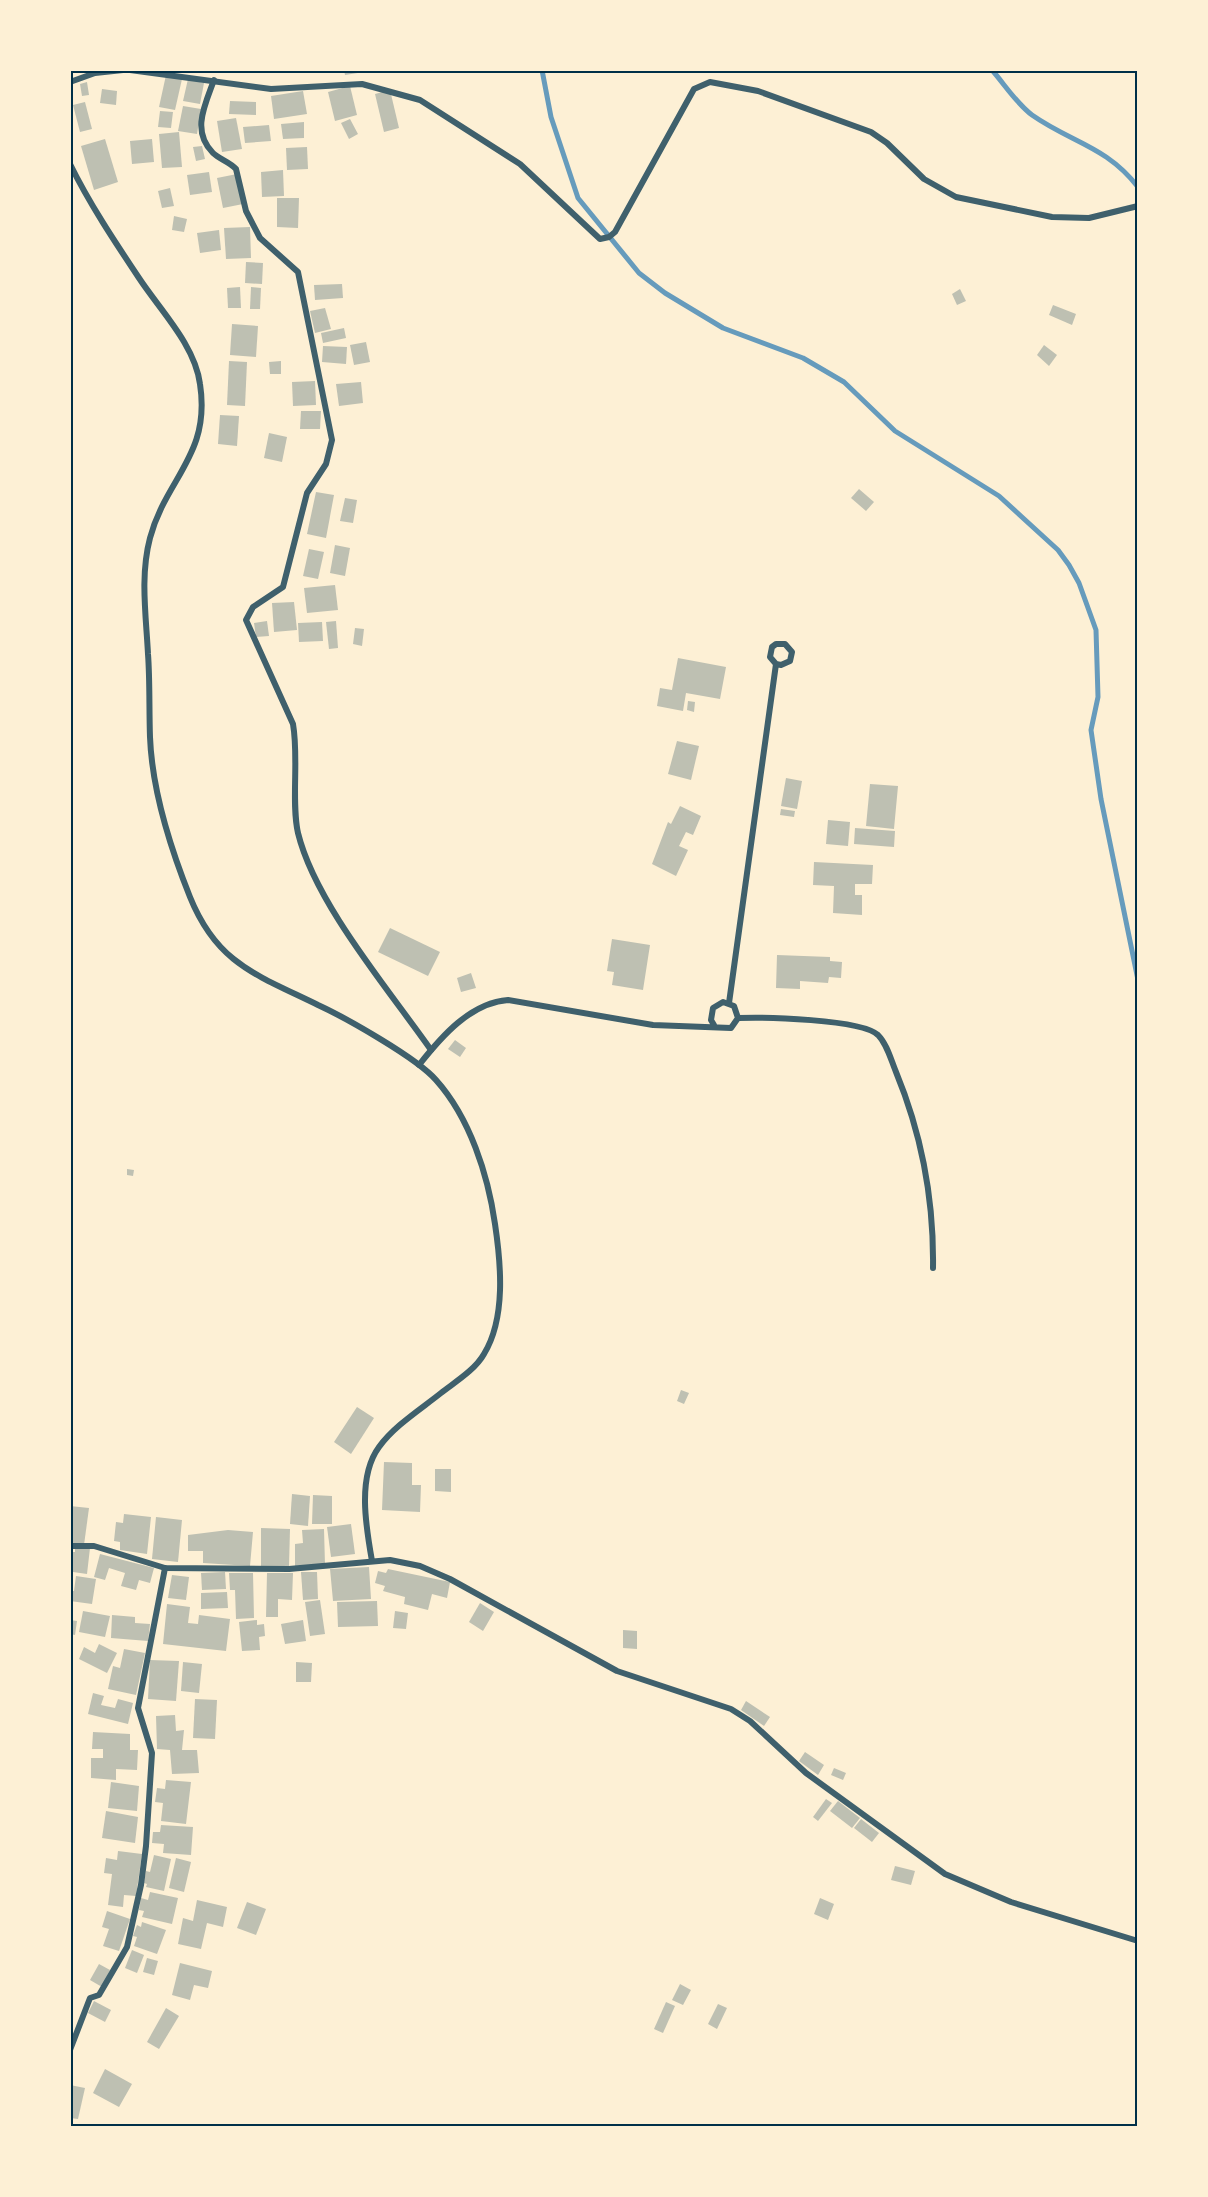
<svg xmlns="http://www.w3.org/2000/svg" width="1208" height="2197" viewBox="0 0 1208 2197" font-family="'Times New Roman',serif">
	<rect width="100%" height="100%" fill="#fdf0d5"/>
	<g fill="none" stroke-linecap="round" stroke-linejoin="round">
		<g stroke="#669bbc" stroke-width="5">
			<polyline points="542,70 551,117 578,198 639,273 665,293 723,328 803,358 844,382 895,431 999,496 1058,550 1069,565 1079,583 1096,630 1098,697 1091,730 1101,799 1138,980"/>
			<path d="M 992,70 C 1005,85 1017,104 1032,115 C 1072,143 1106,146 1138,187"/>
		</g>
	</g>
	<g fill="#bec0b2">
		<polygon points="344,70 364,70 364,72 345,75"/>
		<polygon points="166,75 182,79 175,110 159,107"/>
		<polygon points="188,79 204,83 200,104 183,101"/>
		<polygon points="87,82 89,95 82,96 80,84"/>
		<polygon points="350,86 357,115 335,121 328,92"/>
		<polygon points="102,89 117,91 116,105 100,103"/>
		<polygon points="390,90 399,128 384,132 375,94"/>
		<polygon points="303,91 307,114 274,119 271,96"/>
		<polygon points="230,101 256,102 256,115 229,114"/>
		<polygon points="85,102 92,129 80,132 73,105"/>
		<polygon points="183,106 201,109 197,134 178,131"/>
		<polygon points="160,111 173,112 171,128 158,127"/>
		<polygon points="236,118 242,149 222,152 217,121"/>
		<polygon points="350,119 358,134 349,139 341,123"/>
		<polygon points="304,122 304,138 283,139 281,124"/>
		<polygon points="269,125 271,141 245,143 243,127"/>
		<polygon points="179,132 182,167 162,168 159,134"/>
		<polygon points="105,139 118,182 94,190 81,146"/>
		<polygon points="152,139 154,162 132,164 130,141"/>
		<polygon points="202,146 205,159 196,161 193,147"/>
		<polygon points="307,147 308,169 287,170 286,148"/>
		<polygon points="283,170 284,196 262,197 261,172"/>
		<polygon points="209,172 212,192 190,195 187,175"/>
		<polygon points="237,174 243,204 223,208 217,178"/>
		<polygon points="170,188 174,206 162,208 158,191"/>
		<polygon points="277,198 299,198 298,228 277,227"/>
		<polygon points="174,216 187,219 184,232 172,230"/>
		<polygon points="250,227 251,258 226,259 224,228"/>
		<polygon points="219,230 221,250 200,253 197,233"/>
		<polygon points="246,262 263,263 262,284 245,283"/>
		<polygon points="342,284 343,298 315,300 314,285"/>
		<polygon points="240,287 241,308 228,308 227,288"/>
		<polygon points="251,287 261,288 260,309 250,309"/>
		<polygon points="960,289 966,301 957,305 952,294"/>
		<polygon points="1053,305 1076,314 1072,325 1049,315"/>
		<polygon points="325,308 331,329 315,333 310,311"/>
		<polygon points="232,324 258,326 256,357 230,355"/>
		<polygon points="344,328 346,338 323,343 321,333"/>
		<polygon points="366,342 370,362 354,365 350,345"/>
		<polygon points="1044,345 1057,355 1049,366 1037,355"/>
		<polygon points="323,346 347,347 346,364 322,362"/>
		<polygon points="229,361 247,362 245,406 227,405"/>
		<polygon points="281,361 281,374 270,374 269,362"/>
		<polygon points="315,381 316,405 293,406 292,382"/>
		<polygon points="361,382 363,403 339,406 336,384"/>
		<polygon points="301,411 321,411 320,429 300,429"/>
		<polygon points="220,415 239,416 237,446 218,444"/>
		<polygon points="269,433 287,437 282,462 264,458"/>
		<polygon points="859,489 874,502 866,511 851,498"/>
		<polygon points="316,492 334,495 326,538 307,534"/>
		<polygon points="345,498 357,500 353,523 340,521"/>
		<polygon points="335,545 350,548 345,576 330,573"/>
		<polygon points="309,549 324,552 318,579 303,576"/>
		<polygon points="335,585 338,610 307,613 304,588"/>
		<polygon points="294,602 297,630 274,632 272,603"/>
		<polygon points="267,621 269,636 256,637 254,623"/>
		<polygon points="336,621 338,648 329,649 326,622"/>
		<polygon points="322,622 323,641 299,642 298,623"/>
		<polygon points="355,628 364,629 362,646 353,644"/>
		<polygon points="678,658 726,667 720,699 686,693 683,711 657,706 660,688 672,690"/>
		<polygon points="688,701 695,702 694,712 687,710"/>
		<polygon points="677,741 699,746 691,780 668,774"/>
		<polygon points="786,778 802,781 797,809 781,806"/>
		<polygon points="870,784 898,786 894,829 866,826"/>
		<polygon points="680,806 701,816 693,835 686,832 679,846 688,850 676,876 652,864 668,822 671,824"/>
		<polygon points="781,809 795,811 794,817 780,815"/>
		<polygon points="828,820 850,822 848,846 826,844"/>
		<polygon points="855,828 895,831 894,847 854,844"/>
		<polygon points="814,862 873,865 872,884 855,884 855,895 862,895 862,915 833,913 834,886 813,885"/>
		<polygon points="390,928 440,952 428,976 378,952"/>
		<polygon points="612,939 650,945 643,990 612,985 614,972 607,971"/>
		<polygon points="777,955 830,957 830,961 842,962 841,978 829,977 828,983 800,981 800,989 776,988"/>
		<polygon points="471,973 476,988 461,992 457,978"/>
		<polygon points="455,1040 466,1048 460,1057 448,1049"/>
		<polygon points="127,1169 134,1170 133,1176 127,1175"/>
		<polygon points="681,1390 689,1393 684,1404 677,1401"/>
		<polygon points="357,1407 374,1418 351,1454 334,1442"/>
		<polygon points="384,1462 412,1463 412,1485 421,1485 420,1512 382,1510"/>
		<polygon points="435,1469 451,1469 451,1492 435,1491"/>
		<polygon points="292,1494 310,1496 308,1526 290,1524"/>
		<polygon points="313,1495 332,1496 332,1524 312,1524"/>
		<polygon points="70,1506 89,1508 84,1545 70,1543"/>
		<polygon points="124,1514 151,1517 147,1554 120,1550 120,1542 114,1541 116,1522 123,1523"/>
		<polygon points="156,1517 182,1520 178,1562 152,1559"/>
		<polygon points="351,1524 355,1554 331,1557 327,1527"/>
		<polygon points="261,1528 290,1529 289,1566 261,1566"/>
		<polygon points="324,1529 325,1565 295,1566 295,1544 303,1543 302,1530"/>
		<polygon points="228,1530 253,1532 250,1566 203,1563 203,1551 188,1551 188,1535"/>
		<polygon points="75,1546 90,1548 87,1574 73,1572 70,1552 75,1552"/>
		<polygon points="100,1554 154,1568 150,1583 139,1580 136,1590 121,1586 125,1573 109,1568 105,1580 94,1577"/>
		<polygon points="369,1567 371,1599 333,1601 330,1569"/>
		<polygon points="388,1569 450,1582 447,1598 432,1594 428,1610 404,1604 405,1597 383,1591 385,1586 375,1583 378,1571 386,1573"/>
		<polygon points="225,1572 226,1589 202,1590 201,1573"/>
		<polygon points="301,1572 317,1572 318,1599 303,1600"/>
		<polygon points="229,1573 253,1573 254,1618 236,1619 235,1590 230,1590"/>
		<polygon points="267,1573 293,1573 292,1600 278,1599 278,1617 266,1617"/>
		<polygon points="172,1575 189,1577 186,1600 168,1598"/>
		<polygon points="76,1576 96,1579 92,1604 70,1601 70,1591 74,1591"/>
		<polygon points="227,1592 228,1608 201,1609 201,1593"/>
		<polygon points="320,1600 325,1634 310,1636 305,1602"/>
		<polygon points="377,1601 378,1626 338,1627 337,1602"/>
		<polygon points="480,1603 494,1612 483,1631 469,1622"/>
		<polygon points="167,1604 190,1607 188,1623 198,1624 199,1615 230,1619 226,1651 163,1644"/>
		<polygon points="83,1611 110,1616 105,1637 79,1632"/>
		<polygon points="395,1611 408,1613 406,1629 393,1628"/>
		<polygon points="112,1615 135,1617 135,1623 150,1624 148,1641 111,1638"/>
		<polygon points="70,1620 77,1621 75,1635 70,1634"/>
		<polygon points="257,1620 257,1625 264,1624 265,1636 259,1637 260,1650 242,1651 239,1622"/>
		<polygon points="303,1620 306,1641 285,1644 281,1624"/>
		<polygon points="623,1630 637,1631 637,1649 623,1648"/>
		<polygon points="99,1644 117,1653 107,1673 79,1659 84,1647 95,1653"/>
		<polygon points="124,1649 145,1653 136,1695 108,1689 113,1666 120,1668"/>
		<polygon points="150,1660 179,1661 176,1701 148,1699"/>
		<polygon points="183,1662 202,1664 199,1693 181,1691"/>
		<polygon points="296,1662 312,1663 311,1682 296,1682"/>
		<polygon points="93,1693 104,1696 101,1705 115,1708 118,1699 133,1703 128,1724 88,1714"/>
		<polygon points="195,1699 217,1700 215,1739 193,1738"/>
		<polygon points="746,1701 770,1717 764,1726 741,1710"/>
		<polygon points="175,1715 176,1731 184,1730 182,1750 197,1750 199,1773 172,1774 170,1750 157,1749 156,1716"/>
		<polygon points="93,1732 130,1734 130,1750 138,1750 137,1770 116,1769 116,1780 91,1778 91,1758 103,1758 103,1749 92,1749"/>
		<polygon points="805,1752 824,1765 818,1775 799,1761"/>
		<polygon points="834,1768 846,1773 843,1780 831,1775"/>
		<polygon points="166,1780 191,1782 186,1824 161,1821 163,1803 155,1802 157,1788 165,1789"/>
		<polygon points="111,1782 139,1786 137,1811 108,1808"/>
		<polygon points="826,1799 832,1803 818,1821 813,1817"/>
		<polygon points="838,1801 860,1818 852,1828 830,1811"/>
		<polygon points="106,1811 138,1817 135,1843 102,1838"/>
		<polygon points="861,1819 879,1833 872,1842 854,1828"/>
		<polygon points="161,1825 193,1827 191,1855 163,1853 164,1844 152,1843 153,1832 160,1832"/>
		<polygon points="118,1851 142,1854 136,1896 124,1895 123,1907 108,1905 112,1874 104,1873 106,1858 117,1860"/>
		<polygon points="154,1855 171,1859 164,1891 146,1887 147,1884 144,1883 146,1871 150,1872"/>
		<polygon points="176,1858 191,1862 184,1892 169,1888"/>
		<polygon points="895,1866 915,1871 911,1885 891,1880"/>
		<polygon points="150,1892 178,1898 172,1924 142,1917 144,1911 139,1910 141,1898 148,1900"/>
		<polygon points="820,1898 834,1904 828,1920 814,1914"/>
		<polygon points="197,1900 227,1907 223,1927 207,1923 201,1949 178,1944 183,1918 193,1921"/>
		<polygon points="247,1902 266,1909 256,1935 237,1928"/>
		<polygon points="107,1911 130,1919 119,1951 103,1946 109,1929 102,1927"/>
		<polygon points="142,1922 166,1930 157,1954 134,1946 137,1937 133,1936 137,1925 141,1927"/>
		<polygon points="132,1950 144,1955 137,1973 125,1968"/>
		<polygon points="147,1958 158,1961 154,1975 143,1972"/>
		<polygon points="180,1963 212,1971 208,1988 194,1985 190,2000 172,1995"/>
		<polygon points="99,1964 110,1970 102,1987 90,1980"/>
		<polygon points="680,1984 691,1990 683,2005 672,2000"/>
		<polygon points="94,2001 111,2010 105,2022 88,2013"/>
		<polygon points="666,2002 675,2006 663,2033 654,2029"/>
		<polygon points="718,2004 727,2008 717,2029 708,2024"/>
		<polygon points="166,2008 179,2016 159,2049 147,2042"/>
		<polygon points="105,2069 132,2084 119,2107 93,2093"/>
		<polygon points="70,2085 85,2088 78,2119 70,2118"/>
	</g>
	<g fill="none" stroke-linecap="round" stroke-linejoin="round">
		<g stroke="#3f606c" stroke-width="6">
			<polyline points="130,70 271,89 362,84 420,100 520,164 600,239 609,237 615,232 694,89 710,82 758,91 871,132 887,143 924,179 956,197 1052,217 1089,218 1138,206"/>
			<path d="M 214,80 C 205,105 191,131 213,153 C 219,159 230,162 236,169 L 246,211 L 260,238 L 298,272 L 332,440 L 326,464 L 307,493 L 283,587 L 253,607 L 246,620 L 293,724 C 299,758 291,802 298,833 C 315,903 389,990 431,1050"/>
			<polyline points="70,82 95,73 123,70"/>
			<path d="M 70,164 C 89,203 115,242 139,278 C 160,310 195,345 200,384 C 211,455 166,478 150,538 C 140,576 146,615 148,654 C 150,681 149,709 150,737 C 152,790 170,847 190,897 C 217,964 257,975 318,1005 C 346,1018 417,1058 436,1080 C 470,1118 488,1175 495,1224 C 501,1264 506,1318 484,1354 C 475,1370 455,1382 441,1393 C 421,1409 394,1426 379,1447 C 357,1477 366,1527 372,1561"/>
			<polyline points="729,1003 776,664 770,657 772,647 776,644 785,644 792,652 790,661 781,665 776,664"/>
			<path d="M 738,1018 C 763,1017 861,1019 878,1035 C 887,1044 891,1060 896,1072 C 922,1135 934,1199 933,1268"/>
			<path d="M 419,1065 C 441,1037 470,1003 508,1000 L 653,1025 L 731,1028 L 738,1018 L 734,1006 L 723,1002 L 713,1008 L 711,1020 L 714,1025"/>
			<polyline points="70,1546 94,1546 165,1568 289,1569 390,1560 420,1566 450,1579 617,1671 731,1709 750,1721 806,1773 945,1874 1011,1902 1138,1941"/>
			<polyline points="70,2050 90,1998 99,1995 127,1947 141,1885 146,1846 152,1753 138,1708 165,1568"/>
		</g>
	</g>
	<rect width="1208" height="2197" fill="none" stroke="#fdf0d5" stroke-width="144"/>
	<rect x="72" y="72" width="1064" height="2053" fill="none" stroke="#003049" stroke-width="2"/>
</svg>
